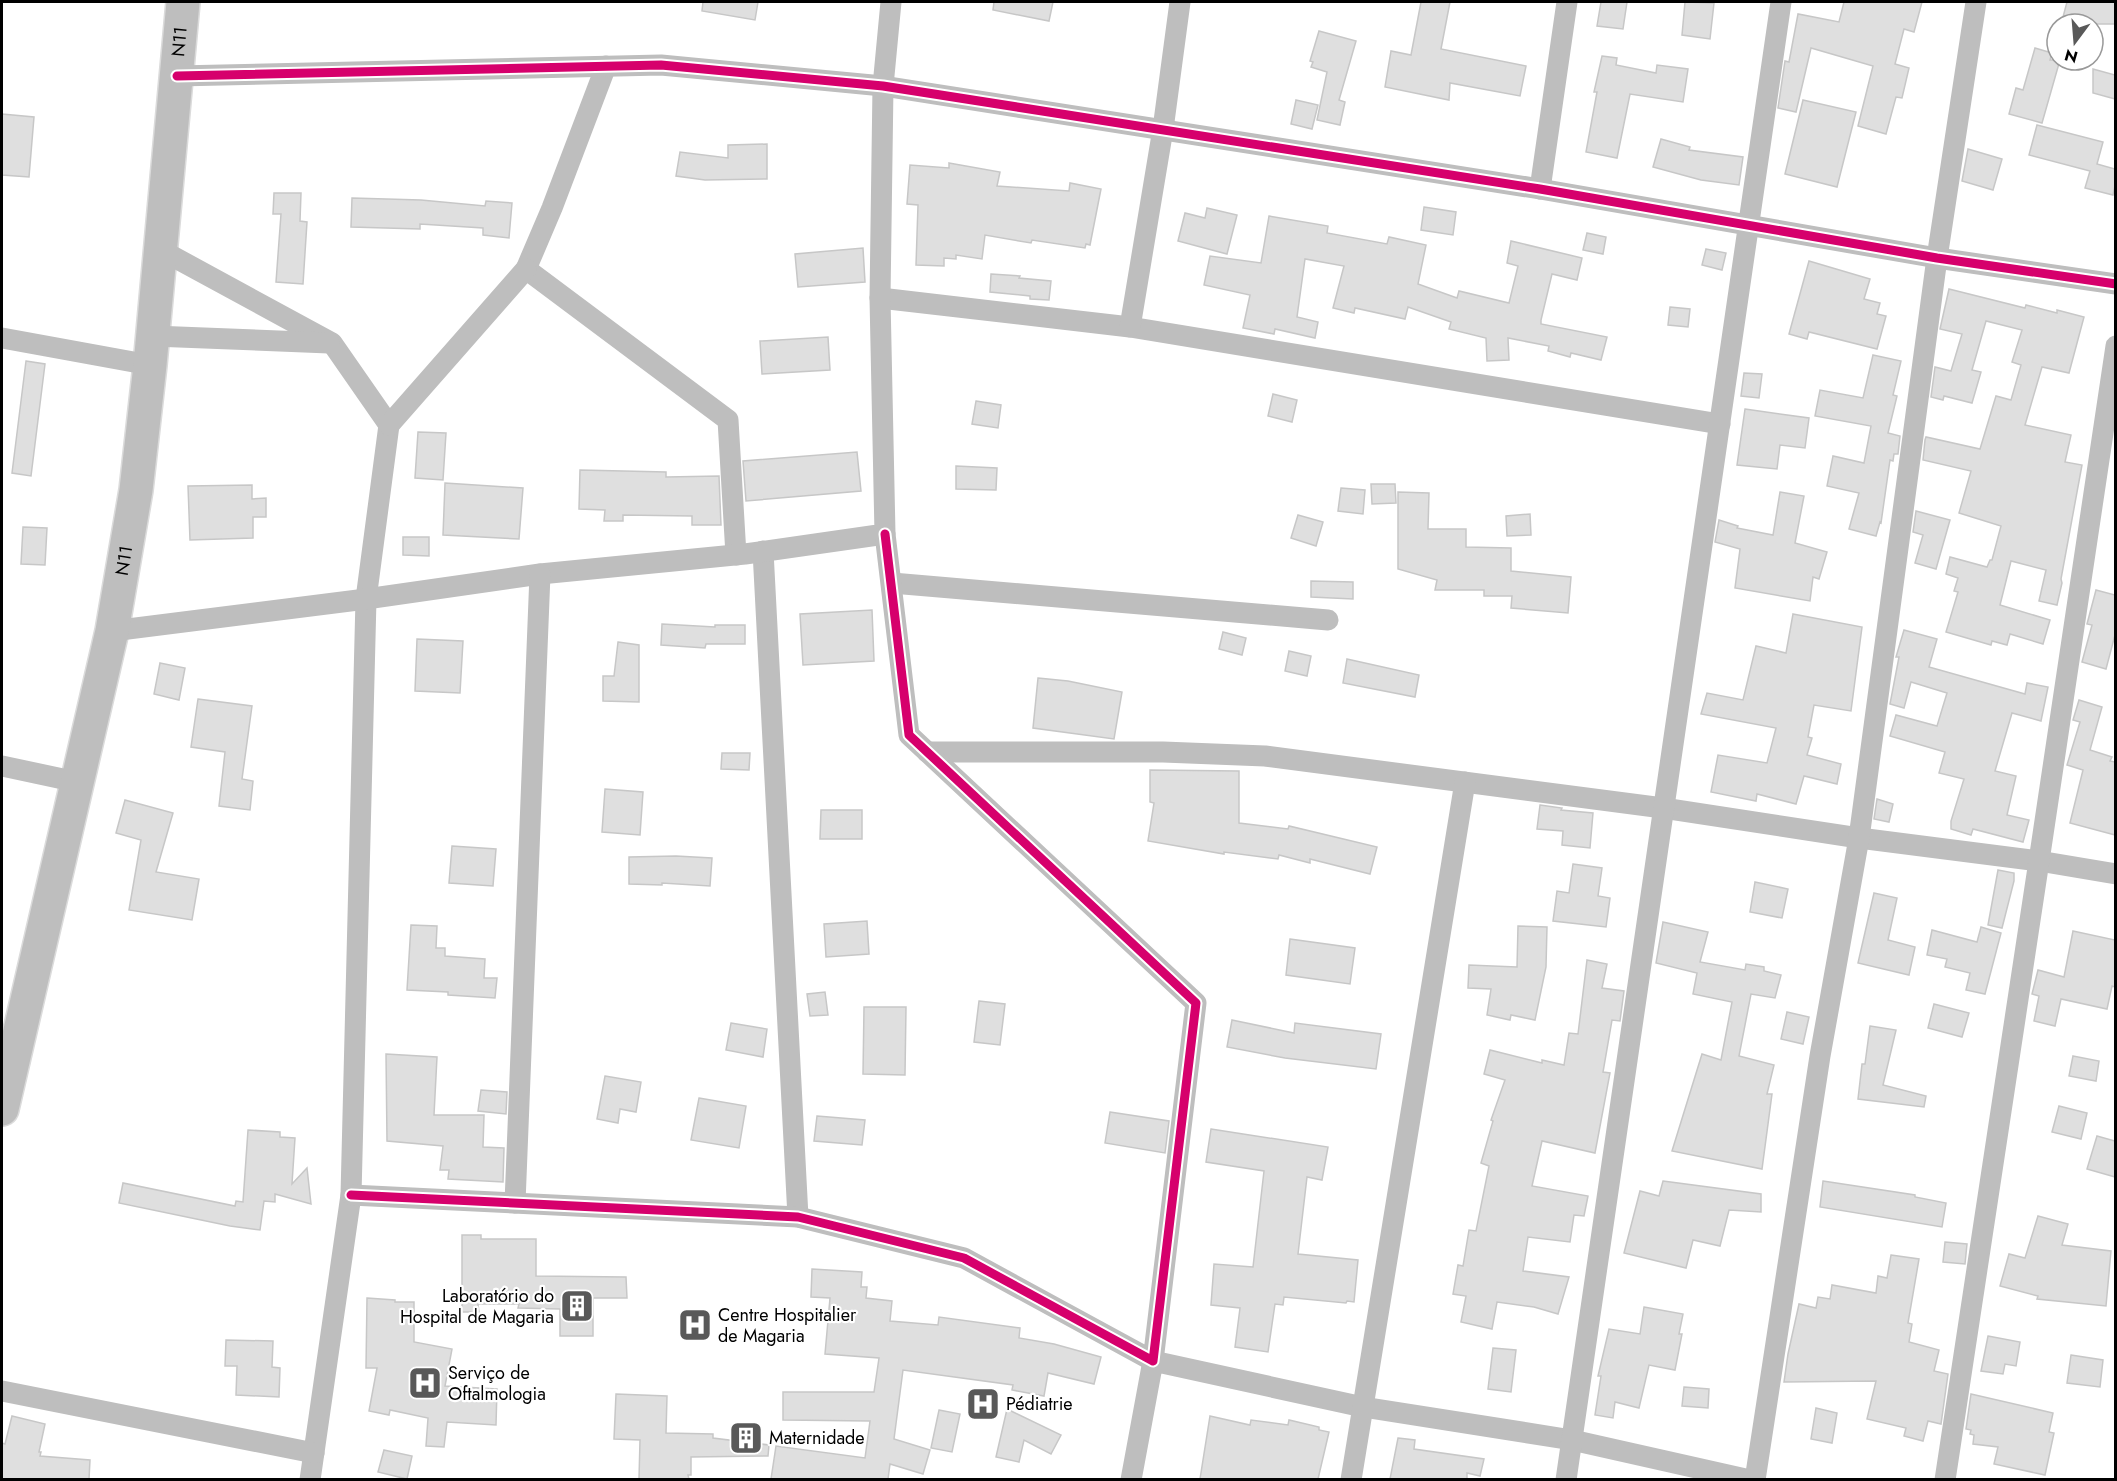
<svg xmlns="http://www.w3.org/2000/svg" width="2117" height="1481" viewBox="0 0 2117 1481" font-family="Jost,sans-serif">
	<rect width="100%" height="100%" fill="#fff"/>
	<g fill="#dfdfdf" stroke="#c7c7c7" stroke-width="1.5">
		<polygon points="703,2 758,2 755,20 702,11"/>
		<polygon points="994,2 1053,2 1049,21 993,10"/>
		<polygon points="1421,2 1450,2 1441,49 1526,66 1520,96 1450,83 1449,100 1385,87 1391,51 1411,55"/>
		<polygon points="1601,2 1627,2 1623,29 1597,26"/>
		<polygon points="1685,2 1714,3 1710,39 1682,35"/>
		<polygon points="1844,2 1922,2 1914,32 1904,29 1895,64 1909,68 1902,98 1896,97 1886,134 1858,126 1873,66 1811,48 1796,112 1778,108 1785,61 1789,62 1798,14 1839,22"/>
		<polygon points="2067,2 2115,2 2115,24 2070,24 2071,19 2063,17"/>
		<polygon points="1319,31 1356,41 1339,100 1345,102 1340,125 1317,120 1327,72 1311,67 1313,62 1310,61"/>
		<polygon points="2035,48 2052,53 2050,60 2060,60 2042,123 2009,114 2016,88 2023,90"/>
		<polygon points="1602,56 1617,58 1616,65 1656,73 1657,65 1688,69 1683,102 1630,94 1617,158 1586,152 1597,92 1594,92"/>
		<polygon points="2093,69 2115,75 2115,99 2093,93"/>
		<polygon points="1296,100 1318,105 1312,129 1291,124"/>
		<polygon points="1803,100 1856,112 1837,187 1785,174"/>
		<polygon points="2,114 34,117 29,177 2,175"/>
		<polygon points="2037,125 2103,142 2097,164 2115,169 2115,186 2113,195 2085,188 2090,171 2029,155"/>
		<polygon points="1661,139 1690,147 1689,150 1743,157 1739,185 1701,180 1653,167"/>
		<polygon points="767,144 767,179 705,180 676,176 680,152 728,158 728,145"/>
		<polygon points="1968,149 2002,159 1993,190 1962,181"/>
		<polygon points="949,163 1000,172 997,186 1069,191 1070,183 1101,189 1090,245 1086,244 1085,248 1032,240 1031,243 985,235 982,259 956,255 956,259 944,258 944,266 916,265 918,205 907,204 910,165 949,168"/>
		<polygon points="274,193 301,193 300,221 307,222 303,284 276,282 281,214 273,214"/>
		<polygon points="352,198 421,200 485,206 486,201 512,203 509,238 483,235 483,228 420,224 420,229 351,227"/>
		<polygon points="1424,207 1456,212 1453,235 1421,230"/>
		<polygon points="1207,208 1237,215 1227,254 1178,241 1185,213 1205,218"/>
		<polygon points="1269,216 1328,226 1327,233 1387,244 1389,237 1426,245 1418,284 1457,298 1459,291 1509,303 1518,266 1507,263 1511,241 1582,258 1577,280 1552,274 1541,320 1541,324 1607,337 1601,360 1571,353 1570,357 1548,351 1549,346 1508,338 1509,360 1487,361 1486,338 1449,329 1451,322 1408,307 1405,319 1355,308 1354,313 1333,308 1344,266 1305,259 1297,317 1318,322 1315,338 1275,329 1274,334 1243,328 1250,295 1204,285 1210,256 1261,263"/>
		<polygon points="1587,233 1606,237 1603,254 1583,250"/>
		<polygon points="863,248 865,282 798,287 795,254"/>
		<polygon points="1706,249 1726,253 1722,270 1702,265"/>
		<polygon points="1809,261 1870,279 1864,299 1880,303 1877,314 1886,316 1877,349 1809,332 1807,339 1789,334"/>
		<polygon points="991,274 1020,276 1019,278 1051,281 1049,300 1030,299 1030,296 990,292"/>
		<polygon points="1949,289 2025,308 2026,305 2057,313 2057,310 2084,317 2069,373 2042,367 2025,425 2071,435 2065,462 2082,465 2061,579 2062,583 2057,605 2039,601 2046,570 2011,561 2000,605 2050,620 2043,644 2010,634 2007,645 1992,641 1991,645 1946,632 1958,592 1954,591 1958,578 1946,574 1950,557 1987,567 1990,560 1992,560 2001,526 1959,513 1971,471 1923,460 1925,440 1926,437 1980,449 1996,396 2011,400 2021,365 2012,362 2022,330 1986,321 1972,370 1981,372 1972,403 1944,396 1943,400 1931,397 1935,367 1951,371 1962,334 1940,329"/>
		<polygon points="1670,307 1690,309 1688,327 1668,325"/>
		<polygon points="828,337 830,370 762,374 760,341"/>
		<polygon points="1873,355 1901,361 1893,395 1897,396 1888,433 1900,436 1898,454 1894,454 1893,461 1890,460 1881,523 1880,522 1876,536 1849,529 1859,493 1827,486 1833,456 1864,463 1871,426 1815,416 1820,390 1863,398"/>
		<polygon points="26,361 45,364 31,476 12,473"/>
		<polygon points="1744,373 1762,374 1759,398 1741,396"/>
		<polygon points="1273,394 1297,400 1292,422 1268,416"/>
		<polygon points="976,401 1001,405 998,428 972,424"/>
		<polygon points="1745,409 1809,418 1805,448 1780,445 1777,469 1737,465"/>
		<polygon points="418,432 446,433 443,480 415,478"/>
		<polygon points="857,452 861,491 746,501 743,461"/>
		<polygon points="956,466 997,468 996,490 956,489"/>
		<polygon points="580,470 666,472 666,477 719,476 721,525 692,525 692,516 623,515 623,521 604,521 605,510 579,509"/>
		<polygon points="445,483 523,488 519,539 443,535"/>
		<polygon points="1371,484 1395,484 1396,503 1372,504"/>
		<polygon points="252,485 252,499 266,498 266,517 253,517 253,538 190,540 188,486"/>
		<polygon points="1341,488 1365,490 1363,514 1338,511"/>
		<polygon points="1398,492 1429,493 1428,529 1466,529 1466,547 1511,548 1511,571 1571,577 1568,613 1511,608 1512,596 1484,596 1484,590 1435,590 1437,580 1398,569"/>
		<polygon points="1780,492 1804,496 1795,543 1827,552 1819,579 1813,577 1810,601 1735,588 1740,549 1715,542 1719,520 1738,526 1737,528 1773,535"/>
		<polygon points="1916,511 1950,520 1936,569 1915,563 1923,535 1913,532"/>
		<polygon points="1530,514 1531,535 1507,536 1506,516"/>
		<polygon points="1298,515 1323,522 1316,546 1291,538"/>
		<polygon points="23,527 47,528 45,565 21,564"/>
		<polygon points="403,537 429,537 429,556 403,555"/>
		<polygon points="1311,581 1353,582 1353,599 1311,597"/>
		<polygon points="2096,590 2115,595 2115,635 2106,669 2082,662 2092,625 2087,624"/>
		<polygon points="872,610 874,661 803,665 800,614"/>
		<polygon points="1793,614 1862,627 1851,711 1814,705 1808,737 1812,738 1807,755 1841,764 1837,784 1804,776 1796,804 1757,794 1756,801 1711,792 1718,755 1767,763 1776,728 1701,714 1707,693 1743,700 1756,646 1786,653"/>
		<polygon points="662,624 715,627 715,625 745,625 745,644 706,644 705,648 661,645"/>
		<polygon points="1904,630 1937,639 1929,667 2025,694 2027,683 2048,687 2041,721 2012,713 1995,771 2016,776 2007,815 2029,820 2023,842 1973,829 1971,835 1951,829 1951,821 1964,779 1939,773 1945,752 1890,736 1896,715 1937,726 1947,693 1911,682 1904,708 1890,704 1899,657 1896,657"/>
		<polygon points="1223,632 1246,638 1242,655 1219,649"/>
		<polygon points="417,639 463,641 460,693 415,691"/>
		<polygon points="618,642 639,645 639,702 603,701 603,676 614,676"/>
		<polygon points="1289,651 1311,656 1307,676 1285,671"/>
		<polygon points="1347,659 1419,675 1415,697 1343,683"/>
		<polygon points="160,663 185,668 179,700 154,694"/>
		<polygon points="1038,678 1068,681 1122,692 1114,739 1033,728"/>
		<polygon points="198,699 252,706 242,779 253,781 250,810 219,806 225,752 191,747"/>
		<polygon points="2079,700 2102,707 2090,750 2112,757 2110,761 2115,762 2115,835 2070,823 2083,770 2067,765 2080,722 2073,720"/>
		<polygon points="722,753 750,753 749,770 721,769"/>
		<polygon points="1150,770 1239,771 1239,823 1288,829 1289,826 1377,847 1370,874 1310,859 1310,863 1279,855 1278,859 1224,852 1224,854 1148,841 1154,803 1150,802"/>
		<polygon points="605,789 643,792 640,835 602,832"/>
		<polygon points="1877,799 1893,804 1889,822 1874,819"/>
		<polygon points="125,800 173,813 156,872 199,879 192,920 129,910 141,840 116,833"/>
		<polygon points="1540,805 1562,808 1561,810 1593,813 1590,848 1562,845 1563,831 1537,829"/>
		<polygon points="821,810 862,810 862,839 820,839"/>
		<polygon points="452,846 496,849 493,886 449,883"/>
		<polygon points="676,856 712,858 710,886 662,883 662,885 629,884 629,857"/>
		<polygon points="1573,864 1602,868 1598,896 1610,898 1606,927 1553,921 1557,891 1569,893"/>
		<polygon points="1998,870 2014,873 2014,881 2002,928 1988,925"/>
		<polygon points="1755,882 1788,889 1782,918 1750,912"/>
		<polygon points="1874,893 1897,898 1888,940 1915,947 1909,975 1858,963"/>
		<polygon points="867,921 869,954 826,957 824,924"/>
		<polygon points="1663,922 1708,932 1700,962 1745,970 1746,964 1764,967 1764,971 1781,975 1775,998 1751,994 1739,1056 1774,1065 1767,1094 1772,1094 1762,1169 1672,1151 1702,1054 1721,1060 1732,1002 1693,994 1697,973 1656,963"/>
		<polygon points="411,925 437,926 436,948 445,948 445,956 485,959 484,978 497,978 495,998 448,995 448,992 407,990"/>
		<polygon points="1518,926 1547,927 1546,967 1535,1020 1511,1015 1510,1020 1487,1015 1491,989 1468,988 1469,965 1517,967"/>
		<polygon points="1981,927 2001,933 1985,994 1966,990 1970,973 1945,967 1947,959 1927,955 1932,930 1977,942"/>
		<polygon points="2073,931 2115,940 2115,987 2112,986 2107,1009 2061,999 2055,1026 2034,1021 2039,996 2032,994 2038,970 2064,977"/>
		<polygon points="1290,939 1355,948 1350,984 1286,975"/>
		<polygon points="1587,960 1607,964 1602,988 1624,991 1620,1021 1612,1020 1603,1072 1610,1073 1595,1153 1542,1141 1532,1186 1588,1196 1584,1216 1574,1215 1570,1242 1528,1237 1523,1271 1569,1277 1558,1314 1534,1307 1497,1302 1492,1329 1461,1322 1466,1296 1453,1294 1458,1265 1463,1266 1469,1230 1476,1231 1489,1166 1481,1163 1493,1121 1491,1120 1505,1080 1484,1074 1490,1050 1542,1063 1542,1060 1564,1065 1569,1033 1578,1034"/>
		<polygon points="825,992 828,1015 810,1016 807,994"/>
		<polygon points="979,1001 1005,1004 1000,1045 974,1042"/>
		<polygon points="1934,1004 1969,1013 1962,1037 1928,1028"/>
		<polygon points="864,1007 906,1007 905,1075 863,1074"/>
		<polygon points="1787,1012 1809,1017 1803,1044 1781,1039"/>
		<polygon points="1232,1020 1294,1033 1295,1023 1381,1034 1376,1069 1285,1058 1227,1047"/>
		<polygon points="731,1023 767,1029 763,1057 726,1050"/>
		<polygon points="1870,1026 1896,1030 1883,1085 1926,1096 1924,1107 1858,1099 1862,1064 1865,1064"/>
		<polygon points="386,1054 437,1057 434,1115 484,1115 483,1147 504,1148 503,1182 448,1179 449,1170 440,1170 443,1146 387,1141"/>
		<polygon points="2073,1056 2099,1061 2096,1081 2069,1076"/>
		<polygon points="605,1076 641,1082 636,1112 620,1109 618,1123 597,1119"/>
		<polygon points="481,1090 507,1092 506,1114 478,1111"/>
		<polygon points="699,1098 746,1106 739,1148 691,1140"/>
		<polygon points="2059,1106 2087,1113 2081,1139 2052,1132"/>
		<polygon points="1110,1112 1169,1121 1165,1153 1105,1143"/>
		<polygon points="817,1116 865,1120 862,1145 814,1141"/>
		<polygon points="1211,1129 1328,1147 1322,1180 1307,1177 1298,1254 1358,1260 1354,1302 1347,1301 1346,1303 1284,1297 1283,1305 1275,1304 1268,1352 1235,1347 1240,1308 1211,1305 1214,1264 1253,1267 1264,1171 1206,1162"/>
		<polygon points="248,1130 280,1132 280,1137 295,1138 292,1184 307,1168 311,1204 275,1194 275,1202 264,1201 260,1230 230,1226 119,1203 123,1183 235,1206 236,1201 243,1202"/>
		<polygon points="2097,1136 2115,1141 2115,1177 2087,1169"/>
		<polygon points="1663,1181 1761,1194 1761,1212 1729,1210 1720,1246 1693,1240 1686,1268 1624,1253 1640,1191 1659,1196"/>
		<polygon points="1823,1181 1915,1195 1915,1197 1946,1203 1942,1227 1820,1207"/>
		<polygon points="2038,1216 2068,1224 2062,1245 2111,1251 2106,1306 2037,1299 2038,1296 2000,1286 2009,1254 2025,1258"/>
		<polygon points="462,1235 481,1235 481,1239 536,1239 536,1276 626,1277 627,1298 593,1298 593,1336 560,1336 560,1309 518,1308 519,1304 478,1304 479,1312 462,1312"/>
		<polygon points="1945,1242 1967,1244 1965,1264 1943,1262"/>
		<polygon points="1891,1255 1919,1259 1908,1323 1912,1324 1909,1342 1939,1350 1934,1371 1948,1374 1941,1424 1928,1421 1923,1441 1904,1436 1906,1428 1867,1419 1876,1381 1784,1382 1788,1354 1799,1304 1816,1308 1818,1297 1830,1299 1832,1285 1876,1293 1878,1276 1887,1278"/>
		<polygon points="812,1269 862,1272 861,1287 867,1287 866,1298 892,1301 890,1321 938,1325 939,1317 1020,1328 1019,1338 1054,1344 1101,1357 1094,1384 1048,1373 1044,1396 1012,1390 1013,1385 903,1370 894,1439 930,1450 923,1474 890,1464 888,1479 771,1479 776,1446 865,1458 870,1421 783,1420 783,1392 874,1392 879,1358 825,1354 830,1298 811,1297"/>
		<polygon points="367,1298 395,1300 395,1302 414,1302 414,1342 452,1349 445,1386 497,1389 496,1425 447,1422 444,1447 426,1446 428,1418 390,1410 389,1415 369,1411 377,1368 366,1368"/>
		<polygon points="1644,1307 1683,1314 1679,1334 1682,1334 1675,1370 1649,1365 1639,1408 1615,1402 1613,1418 1595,1415 1601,1376 1598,1376 1609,1329 1640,1334"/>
		<polygon points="1988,1336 2020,1342 2016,1366 2005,1364 2003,1374 1981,1371"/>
		<polygon points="226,1340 273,1341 272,1367 280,1368 279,1397 236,1395 237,1366 225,1366"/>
		<polygon points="1493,1348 1516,1350 1511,1392 1488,1389"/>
		<polygon points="2071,1355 2103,1360 2100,1387 2067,1383"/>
		<polygon points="1684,1387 1709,1389 1708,1408 1682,1406"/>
		<polygon points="616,1394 667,1396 666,1433 713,1434 713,1438 769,1445 768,1456 691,1457 691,1475 688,1475 689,1479 639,1479 640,1440 614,1439"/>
		<polygon points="1971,1394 2053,1413 2049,1432 2054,1433 2045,1475 1994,1464 1998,1447 1973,1444 1974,1435 1970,1434 1971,1430 1966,1429"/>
		<polygon points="1816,1408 1837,1413 1832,1443 1811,1439"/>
		<polygon points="1007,1409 1061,1435 1051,1454 1024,1440 1019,1462 996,1457"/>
		<polygon points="939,1410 960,1414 952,1452 931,1448"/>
		<polygon points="12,1416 45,1424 39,1452 41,1452 40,1456 90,1460 89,1479 2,1479 2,1443 5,1444"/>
		<polygon points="1210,1416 1250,1425 1251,1420 1288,1425 1289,1420 1319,1427 1319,1430 1329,1432 1318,1479 1200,1479"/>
		<polygon points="1398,1438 1415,1440 1414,1449 1484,1459 1480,1476 1467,1473 1467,1479 1390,1479"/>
		<polygon points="384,1450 412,1456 407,1479 378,1472"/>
	</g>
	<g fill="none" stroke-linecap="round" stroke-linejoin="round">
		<defs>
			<g id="primary">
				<path id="s1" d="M 2,1109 L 112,631 L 136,490 L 150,365 L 183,2"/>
			</g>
		</defs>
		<use href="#primary" stroke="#dbdbdb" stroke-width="36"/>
		<g stroke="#bebebe" stroke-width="21">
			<polyline points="606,66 552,208 526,269 728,420 736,555"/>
			<polyline points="177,76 661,65 883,86 1540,189 1937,258 2116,284"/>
			<polyline points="1540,189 1567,2"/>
			<polyline points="161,250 332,343 389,425 366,599 351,1195 310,1480"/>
			<polyline points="880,298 1130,327 1720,424"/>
			<polyline points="1130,327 1163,129 1180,2"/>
			<polyline points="153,336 329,343"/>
			<polyline points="2,338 150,365"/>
			<polyline points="389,425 526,269"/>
			<polyline points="763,551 798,1217"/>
			<polyline points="892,583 1328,620"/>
			<polyline points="112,631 366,599 540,574 745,554 885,534 880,298 883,86 891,2"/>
			<polyline points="927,752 1163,752 1265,756 1663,808 1859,838 2039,861 2116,874"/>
			<polyline points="2,766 77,782"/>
			<polyline points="351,1195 798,1217 964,1258 1153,1361 1196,1003 909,735 885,534"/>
			<polyline points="515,1203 540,574"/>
			<polyline points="2,1391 314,1453"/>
			<polyline points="1131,1480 1153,1361 1363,1407 1572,1440 1750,1480"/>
			<polyline points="1351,1480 1465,782"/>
			<polyline points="1566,1480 1781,2"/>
			<polyline points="1755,1480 1820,1056 1859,838 1937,258 1976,2"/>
			<polyline points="1945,1480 2039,861 2116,346"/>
		</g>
		<use href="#primary" stroke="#bebebe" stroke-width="33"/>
		<defs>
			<g id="cycleway">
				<polyline points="177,76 661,65 883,86 1540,189 1937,258 2116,284"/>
				<polyline points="351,1195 798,1217 964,1258 1153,1361 1196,1003 909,735 885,534"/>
			</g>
		</defs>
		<use href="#cycleway" stroke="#fff" stroke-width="13"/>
		<use href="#cycleway" stroke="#d6006c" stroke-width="9"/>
	</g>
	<defs>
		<symbol id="building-square" viewBox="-11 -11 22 22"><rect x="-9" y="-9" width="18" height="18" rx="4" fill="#595959" stroke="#fff"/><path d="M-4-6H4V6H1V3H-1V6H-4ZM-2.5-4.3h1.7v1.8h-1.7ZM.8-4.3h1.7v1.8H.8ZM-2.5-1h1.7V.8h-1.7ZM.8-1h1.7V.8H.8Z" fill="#fff"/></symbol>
		<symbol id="hospital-square" viewBox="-11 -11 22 22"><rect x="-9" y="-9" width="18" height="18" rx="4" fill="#595959" stroke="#fff"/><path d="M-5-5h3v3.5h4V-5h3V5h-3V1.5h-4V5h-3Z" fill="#fff"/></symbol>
	</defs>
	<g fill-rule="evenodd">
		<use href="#building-square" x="558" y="1287" width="38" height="38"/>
		<use href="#hospital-square" x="676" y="1306" width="38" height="38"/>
		<use href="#hospital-square" x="406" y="1364" width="38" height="38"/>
		<use href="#hospital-square" x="964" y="1385" width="38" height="38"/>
		<use href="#building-square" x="727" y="1419" width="38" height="38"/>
	</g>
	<g text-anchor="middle" stroke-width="4.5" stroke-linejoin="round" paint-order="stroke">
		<g font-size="18" fill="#000" stroke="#fff">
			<text dy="6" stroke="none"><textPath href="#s1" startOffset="1084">N11</textPath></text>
			<text dy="6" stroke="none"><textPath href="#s1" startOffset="562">N11</textPath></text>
		</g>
		<g font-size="18" fill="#000" stroke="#fff" text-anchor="start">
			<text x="554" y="1302" text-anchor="end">Laboratório do<tspan x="554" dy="21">Hospital de Magaria</tspan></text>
			<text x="718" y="1321">Centre Hospitalier<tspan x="718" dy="21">de Magaria</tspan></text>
			<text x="448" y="1379">Serviço de<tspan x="448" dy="21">Oftalmologia</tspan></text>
			<text x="1006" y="1410">Pédiatrie</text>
			<text x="769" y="1444">Maternidade</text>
		</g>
	</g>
	<rect width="2117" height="1481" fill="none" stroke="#000000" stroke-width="6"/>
	<g transform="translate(2075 42) rotate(196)"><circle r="28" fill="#ffffff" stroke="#999999" stroke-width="1.5"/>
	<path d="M0-4.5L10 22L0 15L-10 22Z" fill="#595959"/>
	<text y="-9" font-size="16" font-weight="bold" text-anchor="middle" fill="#000000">N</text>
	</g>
</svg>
